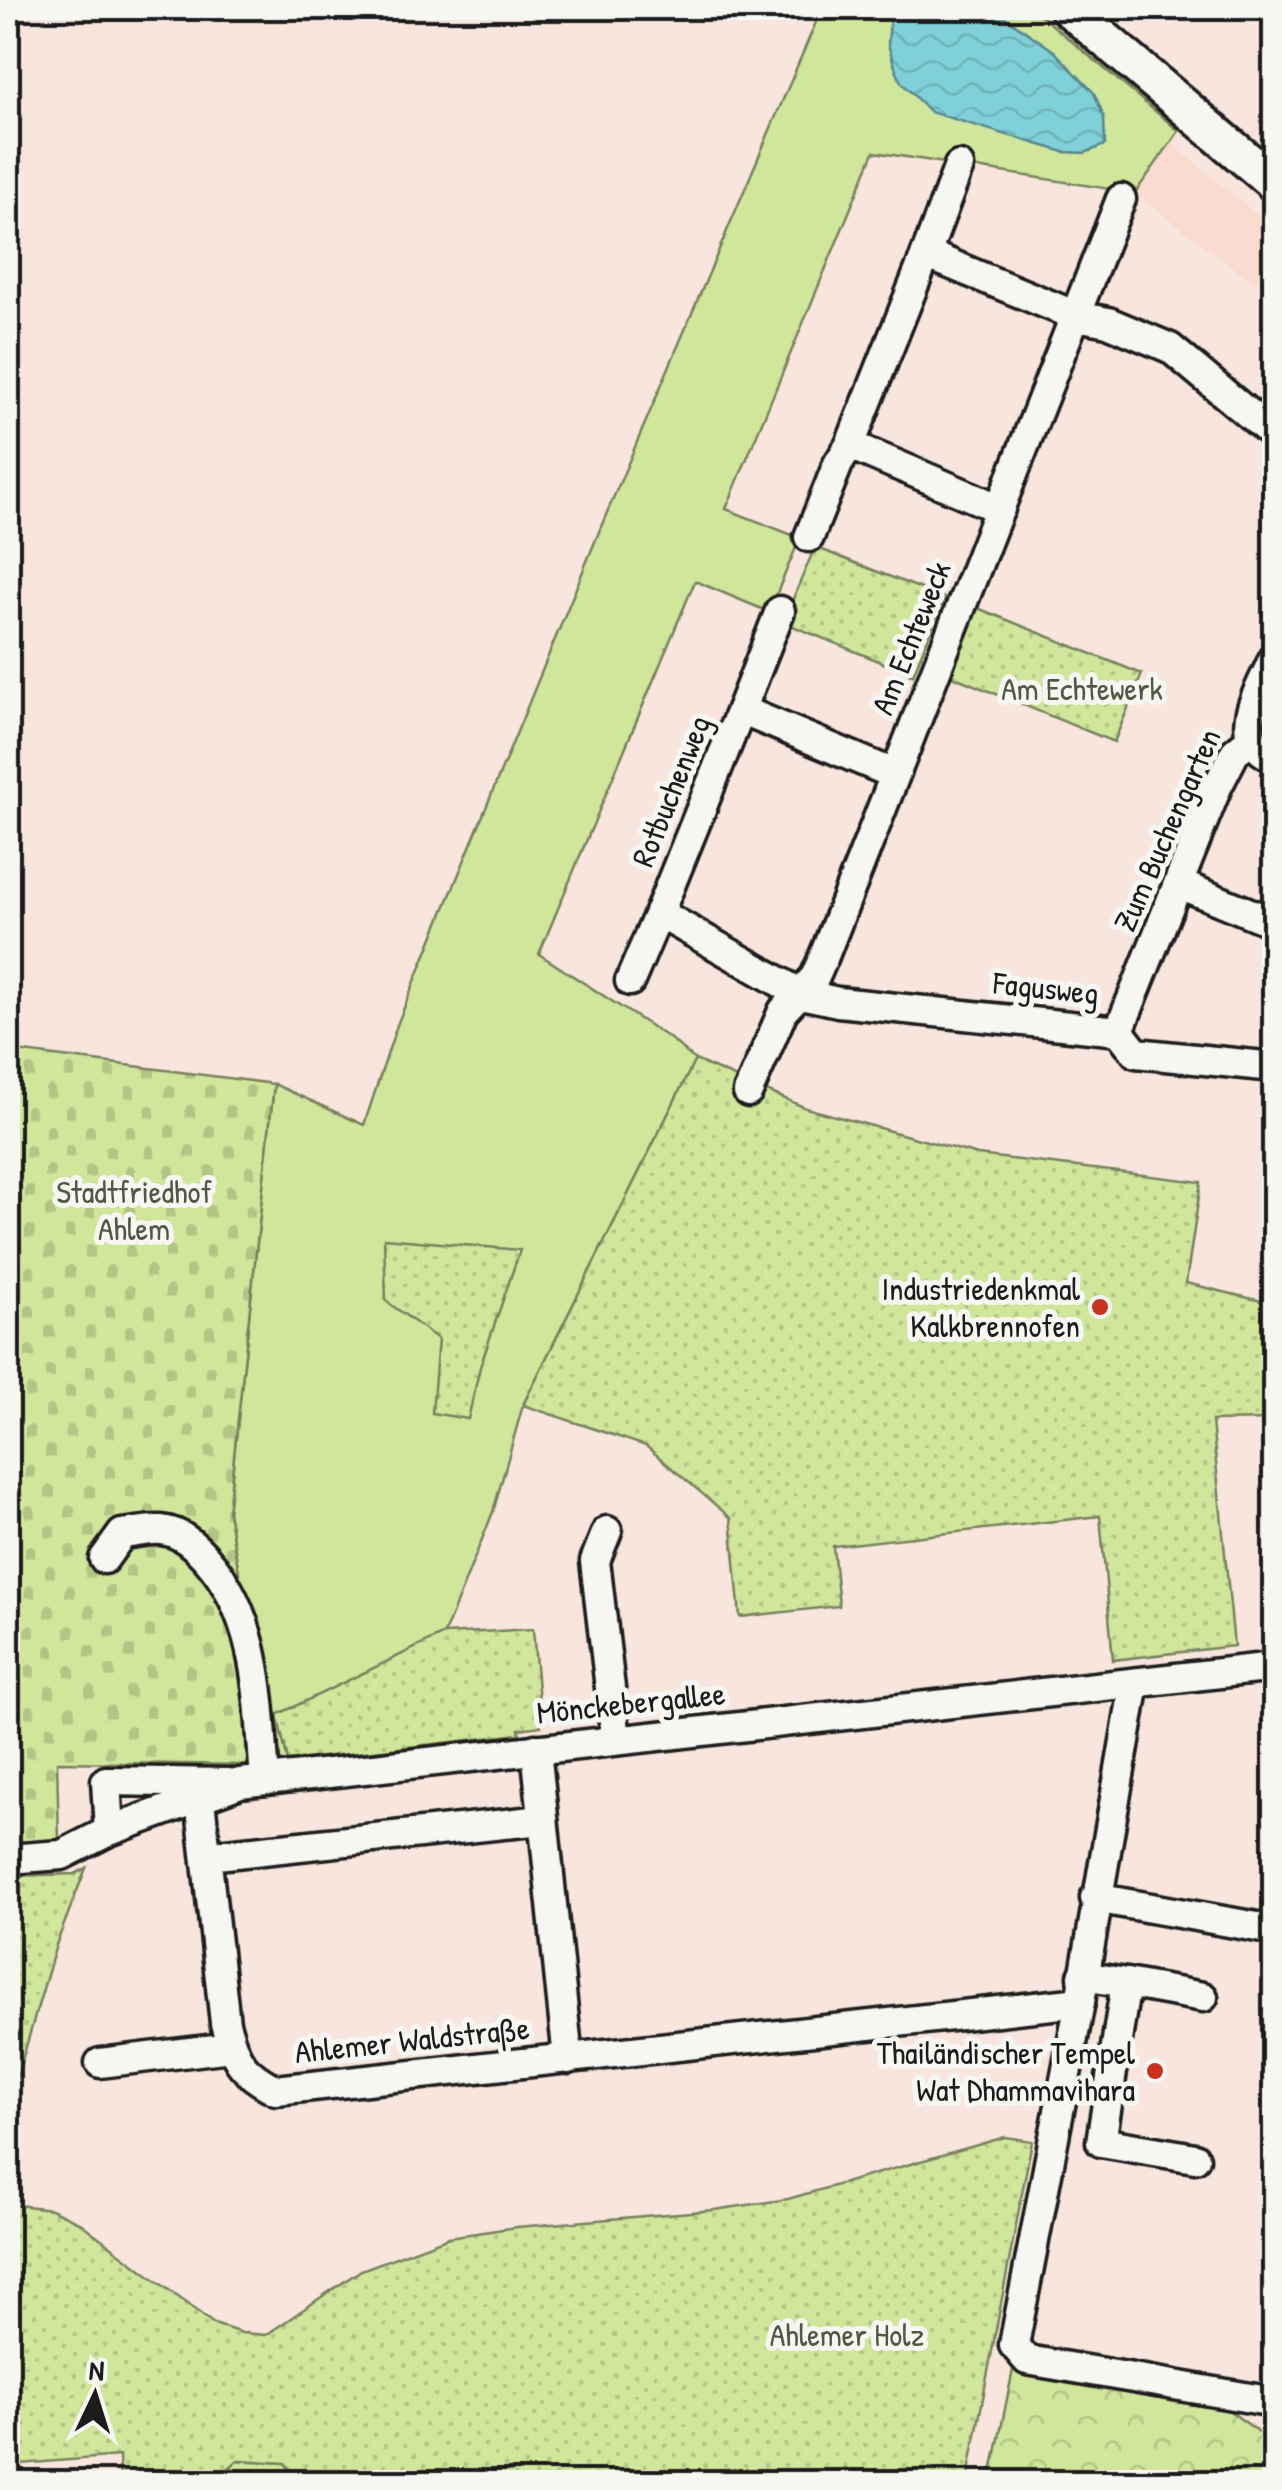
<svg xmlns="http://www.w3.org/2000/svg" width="1282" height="2490" viewBox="0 0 1282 2490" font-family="'Patrick Hand',sans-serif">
	<defs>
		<pattern id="forest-crowns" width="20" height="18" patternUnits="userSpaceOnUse" patternTransform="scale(2.5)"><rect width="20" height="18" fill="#d0e69b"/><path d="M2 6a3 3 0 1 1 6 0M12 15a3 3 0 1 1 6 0" fill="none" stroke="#b2c585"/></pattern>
		<pattern id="cemetery-stones" width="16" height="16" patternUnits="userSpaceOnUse" patternTransform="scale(2.5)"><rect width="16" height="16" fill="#d0e69b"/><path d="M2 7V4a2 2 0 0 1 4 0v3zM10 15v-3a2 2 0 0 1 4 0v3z" fill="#b2c585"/></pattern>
		<pattern id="park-dots" width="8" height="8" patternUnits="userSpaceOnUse" patternTransform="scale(2.5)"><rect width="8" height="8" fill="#d0e69b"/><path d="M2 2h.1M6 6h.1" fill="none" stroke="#b2c585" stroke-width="1.8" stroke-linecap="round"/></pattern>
		<pattern id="water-waves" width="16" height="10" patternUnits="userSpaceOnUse" patternTransform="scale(2.5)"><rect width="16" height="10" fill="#7fd0d8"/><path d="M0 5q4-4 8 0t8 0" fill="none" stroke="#6db2b9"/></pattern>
	</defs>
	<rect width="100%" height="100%" fill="#f8e6de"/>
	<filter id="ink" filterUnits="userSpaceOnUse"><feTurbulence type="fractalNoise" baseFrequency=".01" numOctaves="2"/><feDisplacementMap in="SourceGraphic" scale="20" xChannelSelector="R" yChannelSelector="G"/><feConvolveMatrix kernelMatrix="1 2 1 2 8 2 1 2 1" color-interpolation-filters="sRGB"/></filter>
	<g filter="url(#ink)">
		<polygon fill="#f9dbd0" points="1172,143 1274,229 1274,280 1262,271 1254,283 1135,193"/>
		<g fill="#d0e69b" stroke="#76815c" stroke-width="2.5">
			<polygon points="822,8 1032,8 1179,131 1135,193 874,152 726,509 800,538 769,612 695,581 539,954 672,1040 695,1060 523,1405 493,1512 444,1634 277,1715 256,1667 228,1512 274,1084 364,1125 397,1025 603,522"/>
			<polygon points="238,2460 285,2463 300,2482 213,2482"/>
		</g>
		<polygon fill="url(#forest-crowns)" stroke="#76815c" stroke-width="2.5" points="1014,2365 1220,2404 1274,2443 1274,2482 990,2482"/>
		<polygon fill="url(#cemetery-stones)" stroke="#76815c" stroke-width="2.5" points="8,1050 274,1084 228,1512 256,1667 277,1715 288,1761 246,1765 57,1762 59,1841 8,1847"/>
		<g fill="url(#park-dots)" stroke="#76815c" stroke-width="2.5">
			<polygon points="815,547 944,598 913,675 783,622"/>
			<polygon points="970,605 1142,674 1114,742 940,671"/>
			<polygon points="695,1060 806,1108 978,1155 1201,1182 1186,1283 1274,1304 1274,1420 1212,1421 1234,1646 1113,1660 1100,1516 833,1546 839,1606 740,1617 731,1518 646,1446 523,1405"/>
			<polygon points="384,1238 520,1250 480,1367 468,1419 432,1413 438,1339 386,1301"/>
			<polygon points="533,1629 541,1726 519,1729 520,1734 288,1761 277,1715 444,1634"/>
			<polygon points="86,1868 56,1945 8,2108 8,1876 75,1874"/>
			<polygon points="1005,2137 1032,2141 967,2482 495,2482 465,2475 455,2482 300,2482 285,2463 238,2460 213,2482 120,2482 119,2456 8,2465 8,2204 51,2209 79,2222 214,2324 242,2333 266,2335 361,2270 449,2237 517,2227 714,2210 788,2199"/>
		</g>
		<polygon fill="url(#water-waves)" stroke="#57888d" stroke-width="2.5" points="891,8 992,8 1054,51 1094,93 1104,117 1105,145 1085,153 1064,152 930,112 901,82 895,67 888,44"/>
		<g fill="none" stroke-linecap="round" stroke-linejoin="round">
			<defs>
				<g id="minor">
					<polyline points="926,254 959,166"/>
					<polyline points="1000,509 850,445 926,254 1076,316 1108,322 1170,348 1274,435"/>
					<polyline points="809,537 838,464 850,445"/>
					<path d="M 1274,657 C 1260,693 1226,736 1274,758"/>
					<polyline points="741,710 780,611"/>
					<polyline points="894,774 741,710 659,913 801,994 838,1002 1119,1031 1136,1053 1274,1067"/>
					<polyline points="1179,884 1274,923"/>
					<polyline points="630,981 659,913"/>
					<polyline points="1119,1031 1217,787 1235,752 1251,739"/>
					<polyline points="748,1092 783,1011 815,977 822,961 1121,199"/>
					<polyline points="607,1531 595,1561 616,1739"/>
					<path d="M 104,1559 L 122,1534 C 134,1533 149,1529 161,1530 C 181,1532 194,1545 206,1558 C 260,1618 259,1704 265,1780"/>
					<polyline points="1135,1683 1080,2002 1014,2345 1027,2360 1274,2402"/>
					<polyline points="536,1749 568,2059"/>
					<path d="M 200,1800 L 225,2023 C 235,2060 241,2072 276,2090 L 1080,2002"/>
					<polyline points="109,1831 106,1781 228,1783"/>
					<polyline points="207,1856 542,1820"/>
					<polyline points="8,1859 62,1855 109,1831 240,1783 1274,1667"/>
					<polyline points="1095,1898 1274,1930"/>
					<polyline points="1083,1976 1126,1983 1101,2142 1195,2158"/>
					<polyline points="1126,1983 1203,1997"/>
					<polyline points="100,2063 231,2047"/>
				</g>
				<polyline id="major" points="1068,8 1274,183"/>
			</defs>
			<use href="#minor" stroke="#1c1c1c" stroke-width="35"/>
			<use href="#major" stroke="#1c1c1c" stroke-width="42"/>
			<use href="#minor" stroke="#f6f6f2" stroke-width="28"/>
			<use href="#major" stroke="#f6f6f2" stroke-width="35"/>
		</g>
	</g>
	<g fill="#c8321e" stroke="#f6f6f2" stroke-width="4">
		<circle cx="1100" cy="1307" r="10"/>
		<circle cx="1155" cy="2071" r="10"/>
	</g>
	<g text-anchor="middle" stroke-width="10" stroke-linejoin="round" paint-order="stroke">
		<g font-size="32" fill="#1c1c1c" stroke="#f6f6f2">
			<text transform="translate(911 638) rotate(-68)" y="11">Am Echteweck</text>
			<text transform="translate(671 791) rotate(-68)" y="11">Rotbuchenweg</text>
			<text transform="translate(1167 830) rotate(-66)" y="11">Zum Buchengarten</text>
			<text transform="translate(1046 988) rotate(6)" y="11">Fagusweg</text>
			<text transform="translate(631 1703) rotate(-6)" y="11">Mönckebergallee</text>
			<text transform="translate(412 2040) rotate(-6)" y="11">Ahlemer Waldstraße</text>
		</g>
		<g font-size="32" fill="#525942" stroke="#f6f6f2">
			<text x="1082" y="700">Am Echtewerk</text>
			<text x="134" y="1203">Stadtfriedhof<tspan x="134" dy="37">Ahlem</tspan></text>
			<text x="847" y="2346">Ahlemer Holz</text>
		</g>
		<g font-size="32" fill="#1c1c1c" stroke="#f6f6f2" text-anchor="end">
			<text x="1080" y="1300">Industriedenkmal<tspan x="1080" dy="37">Kalkbrennofen</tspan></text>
			<text x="1135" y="2064">Thailändischer Tempel<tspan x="1135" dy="37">Wat Dhammavihara</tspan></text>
		</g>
	</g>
	<rect width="1282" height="2490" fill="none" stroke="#f6f6f2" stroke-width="40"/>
	<rect x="20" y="20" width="1242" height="2450" fill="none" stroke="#1c1c1c" stroke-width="4" filter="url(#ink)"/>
	<g transform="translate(95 2395) rotate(4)" stroke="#f6f6f2" stroke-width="8" paint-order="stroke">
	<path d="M0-8L18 38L0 25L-18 38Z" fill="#1c1c1c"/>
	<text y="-15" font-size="28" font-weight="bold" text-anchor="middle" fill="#1c1c1c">N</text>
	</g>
</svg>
